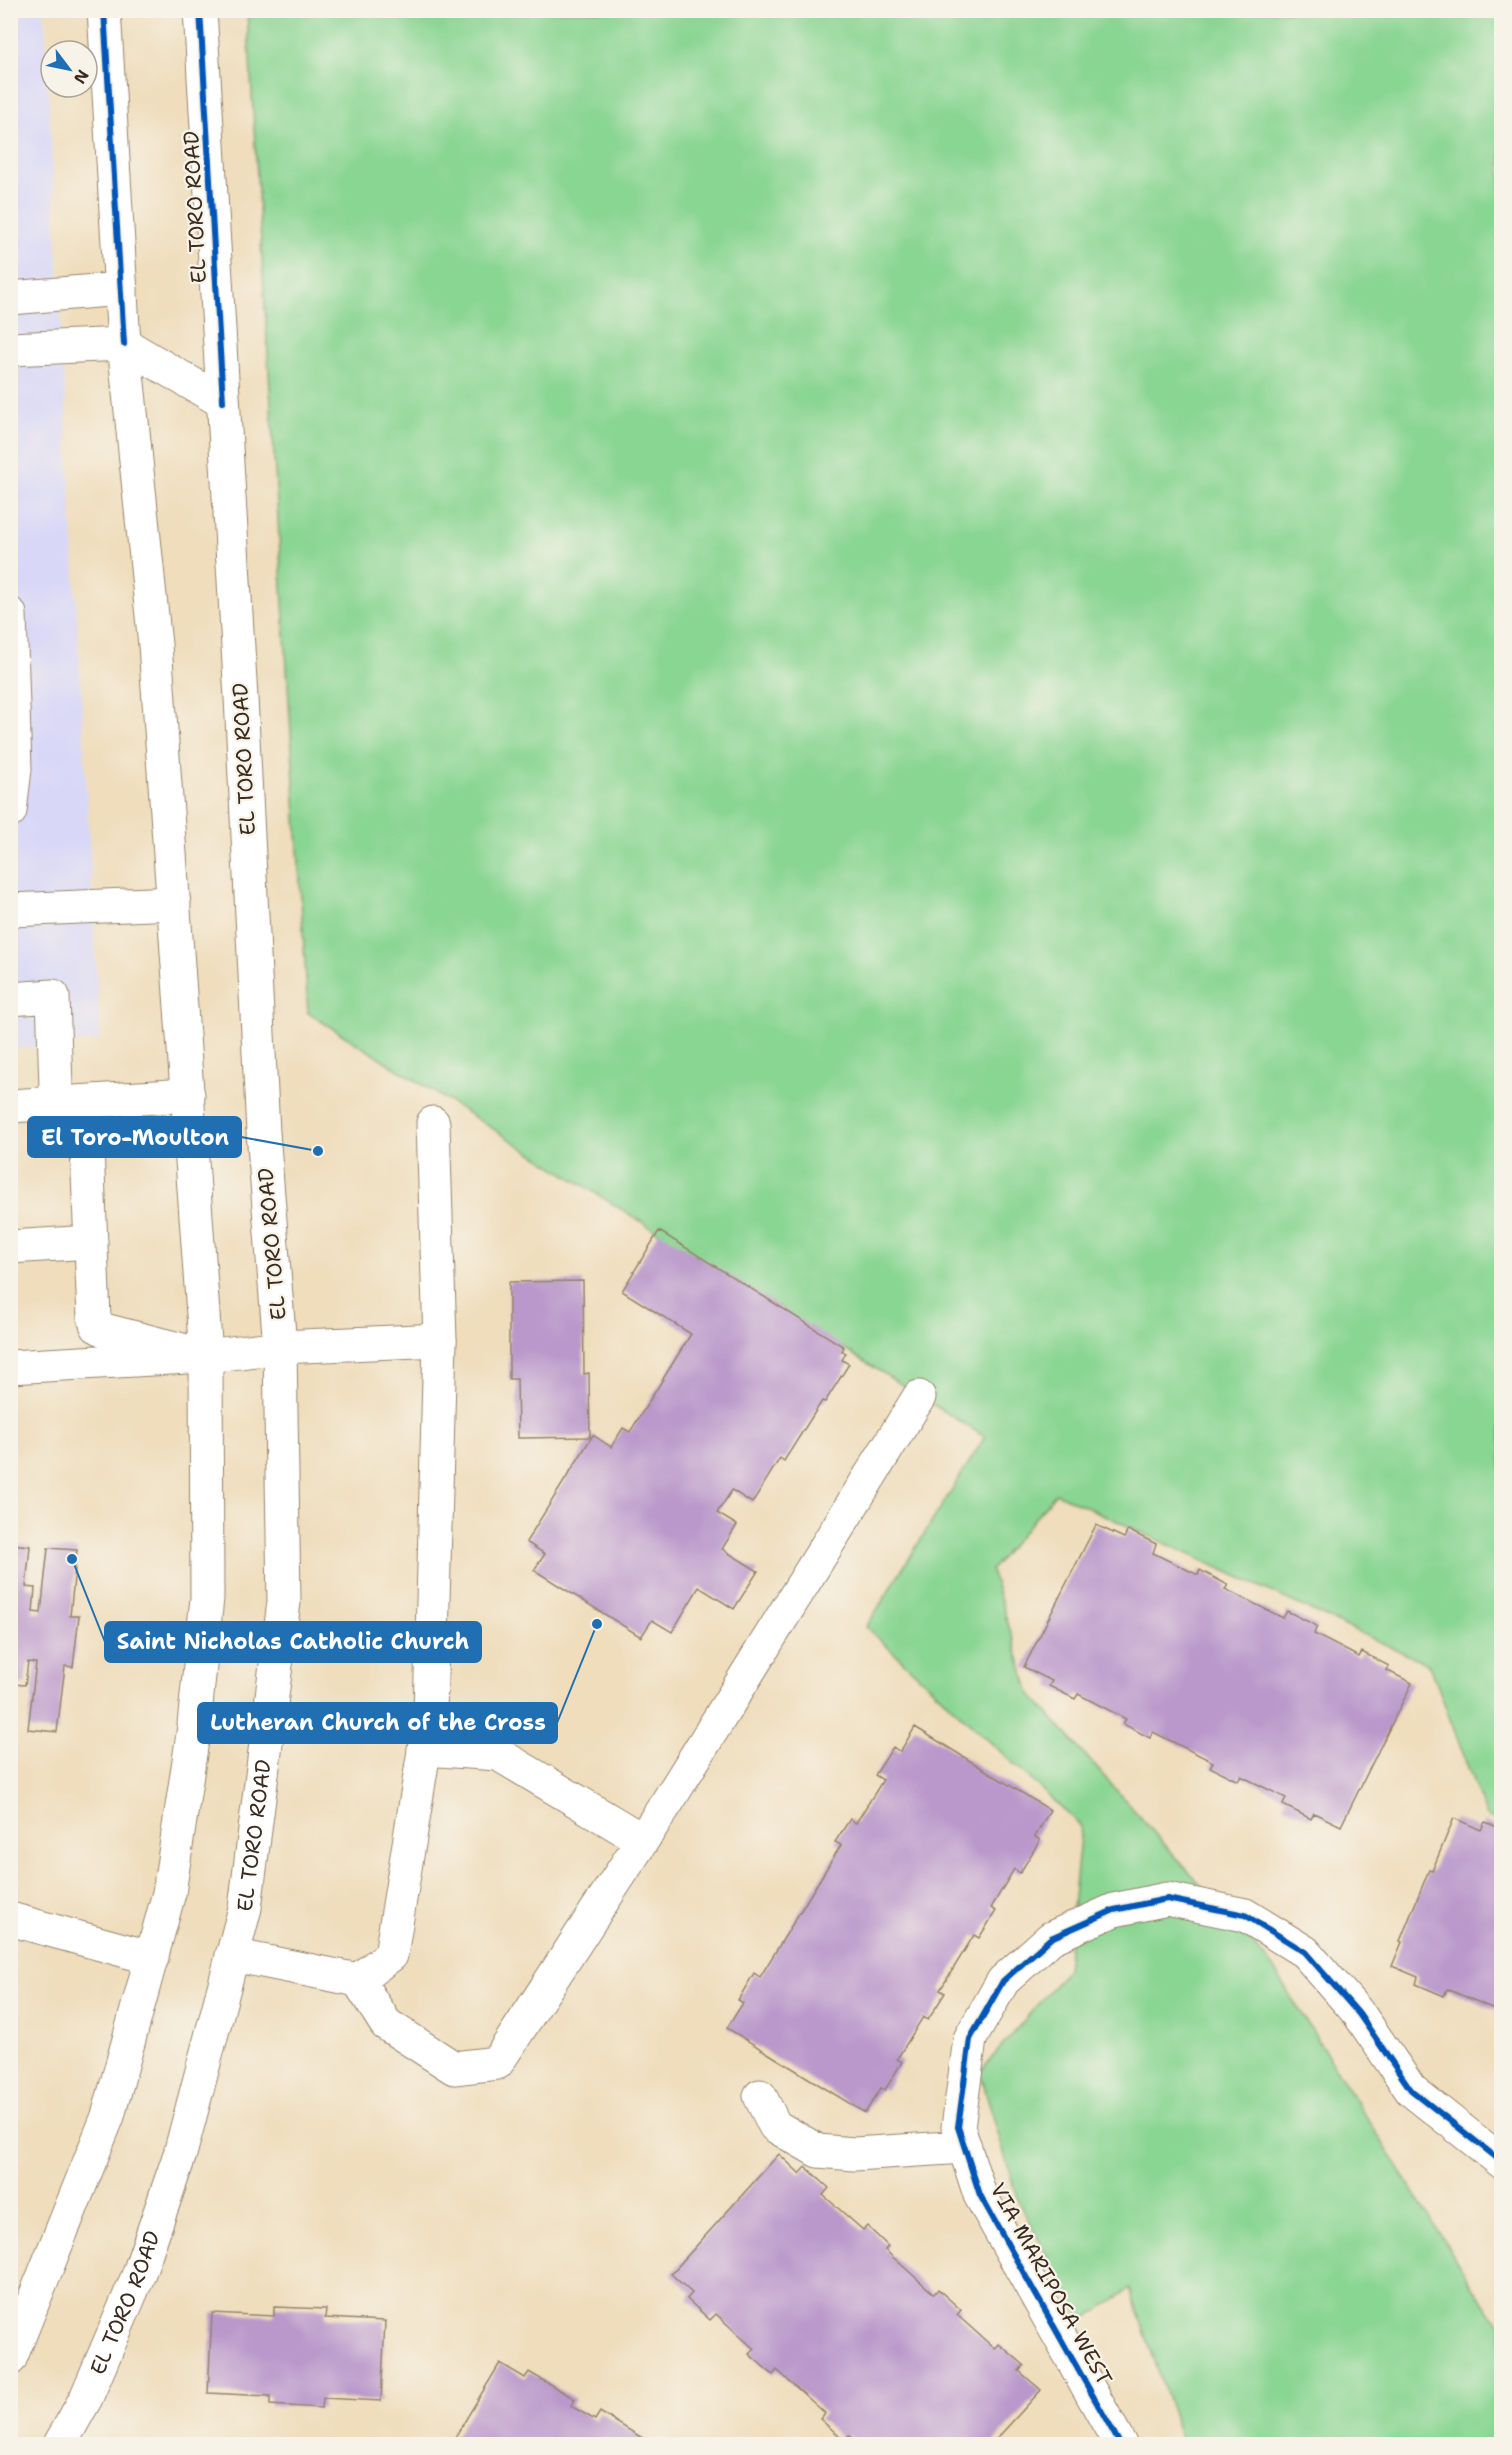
<svg xmlns="http://www.w3.org/2000/svg" width="1512" height="2455" viewBox="0 0 1512 2455" font-family="'Shantell Sans',sans-serif">
	<rect width="100%" height="100%" fill="#f7f3e8"/>
	<filter id="ink" filterUnits="userSpaceOnUse"><feTurbulence type="fractalNoise" baseFrequency=".0167" numOctaves="2"/><feDisplacementMap in="SourceGraphic" scale="12" xChannelSelector="R" yChannelSelector="G"/><feConvolveMatrix kernelMatrix="1 2 1 2 8 2 1 2 1" color-interpolation-filters="sRGB"/></filter>
	<filter id="wash" filterUnits="userSpaceOnUse"><feTurbulence type="fractalNoise" baseFrequency=".008" numOctaves="4" result="noise"/><feDisplacementMap in="SourceGraphic" scale="24" xChannelSelector="R" yChannelSelector="G"/><feGaussianBlur stdDeviation="1.35" result="paint"/><feColorMatrix in="noise" values="0 0 0 0 0 0 0 0 0 0 0 0 0 0 0 0 0 1.4 0 .05"/><feComposite in="paint" operator="in"/></filter>
	<g filter="url(#wash)">
		<rect width="100%" height="100%" fill="#efddbc"/>
		<polygon fill="#d8d7f8" points="44,10 100,1040 11,1049 10,11"/>
		<polygon fill="#89d592" stroke="#628058" stroke-width="1.5" points="247,11 1501,11 1501,1822 1486,1816 1430,1665 1056,1493 991,1570 1030,1693 1269,1962 1489,2312 1501,2324 1501,2444 1183,2444 1130,2289 1082,2321 1018,2201 980,2072 1067,1970 1081,1826 866,1627 985,1437 308,1013"/>
		<g id="blocks">
			<g fill="#ba98cb">
				<polygon points="659,1231 844,1347 842,1351 846,1353 842,1360 849,1364 825,1402 822,1401 784,1461 780,1458 752,1503 732,1490 717,1513 737,1525 722,1549 758,1571 734,1609 699,1587 672,1632 652,1620 641,1637 534,1570 545,1554 526,1542 593,1435 611,1447 623,1428 630,1432 691,1334 622,1291"/>
				<polygon points="583,1281 584,1374 589,1373 590,1437 518,1438 517,1379 509,1379 509,1282"/>
				<polygon points="1096,1525 1124,1538 1128,1530 1156,1544 1153,1553 1198,1575 1200,1570 1228,1585 1225,1589 1283,1618 1287,1611 1317,1626 1314,1634 1359,1657 1362,1652 1389,1666 1386,1670 1412,1683 1341,1826 1314,1813 1311,1819 1283,1805 1286,1798 1241,1776 1238,1781 1210,1767 1213,1762 1153,1732 1150,1738 1123,1724 1126,1719 1078,1694 1075,1699 1049,1686 1052,1681 1024,1667"/>
				<polygon points="10,1544 30,1546 26,1587 35,1588 33,1612 41,1613 48,1548 77,1550 70,1616 79,1616 73,1667 65,1666 57,1732 28,1729 36,1663 28,1662 25,1685 14,1684 10,1703"/>
				<polygon points="915,1727 1050,1810 1035,1837 1040,1840 1020,1873 1014,1869 991,1908 996,1911 979,1938 974,1935 940,1990 945,1993 928,2020 923,2017 897,2059 902,2062 885,2090 881,2088 865,2113 727,2028 743,2003 738,2000 754,1973 760,1977 841,1845 835,1842 850,1819 856,1823 883,1780 875,1775 893,1747 900,1752"/>
				<polygon points="1454,1818 1481,1830 1485,1822 1502,1829 1502,2018 1497,2016 1499,2011 1447,1989 1444,1996 1416,1984 1418,1977 1392,1966 1402,1942 1400,1941 1429,1870 1432,1871"/>
				<polygon points="779,2154 800,2174 806,2167 829,2188 823,2195 863,2230 867,2226 888,2246 885,2250 934,2294 938,2289 961,2310 957,2315 995,2349 999,2344 1024,2365 1019,2371 1041,2390 992,2444 860,2444 849,2435 844,2440 820,2419 825,2413 777,2370 773,2375 749,2354 754,2349 716,2314 710,2320 687,2299 692,2293 671,2274"/>
				<polygon points="274,2307 326,2309 325,2318 385,2321 381,2401 323,2398 322,2408 270,2405 270,2396 208,2393 212,2313 274,2316"/>
				<polygon points="500,2363 525,2378 529,2372 575,2399 571,2406 595,2420 600,2412 652,2444 451,2444"/>
			</g>
		</g>
	</g>
	<g filter="url(#ink)">
		<use href="#blocks" fill-opacity="0" stroke="#95846d" stroke-width="1.5"/>
		<g fill="none" stroke-linecap="round" stroke-linejoin="round">
			<defs>
				<g id="minor">
					<polyline points="10,298 121,289"/>
					<polyline points="10,349 124,344 223,402"/>
					<polyline points="10,614 15,769 10,811"/>
					<polyline points="10,910 174,903"/>
					<polyline points="10,999 53,996 57,1118 87,1148 94,1318 97,1326 104,1330 206,1356"/>
					<polyline points="10,1106 188,1095"/>
					<polyline points="10,1247 91,1242"/>
					<polyline points="10,1367 206,1356 280,1347 440,1340"/>
					<polyline points="424,1749 498,1754 642,1840"/>
					<polyline points="10,1919 152,1958"/>
					<polyline points="232,1955 358,1980 386,2024 454,2068 497,2063 668,1801 919,1397"/>
					<polyline points="358,1980 391,1955 430,1714 440,1340 433,1123"/>
					<polyline points="760,2096 775,2126 818,2151 854,2154 965,2147"/>
					<polyline points="1120,2444 980,2195 958,2127 970,2039 1003,1981 1051,1938 1114,1910 1167,1899 1245,1915 1305,1952 1359,2014 1411,2090 1502,2162"/>
				</g>
				<g id="major">
					<polyline points="10,2359 108,2116 169,1893 193,1734 207,1598 206,1356 155,645 124,344 104,10"/>
					<path id="s1" d="M 60,2444 L 86,2398 L 138,2276 L 180,2154 L 245,1908 L 284,1602 L 280,1347 L 263,1132 L 241,698 L 200,10"/>
				</g>
			</defs>
			<use href="#minor" stroke="#95846d" stroke-width="35"/>
			<use href="#major" stroke="#95846d" stroke-width="35"/>
			<use href="#minor" stroke="#fff" stroke-width="33"/>
			<use href="#major" stroke="#fff" stroke-width="33"/>
			<defs>
				<g id="cycleway">
					<polyline points="104,10 124,344"/>
					<polyline points="200,10 223,402"/>
					<polyline points="1120,2444 980,2195 958,2127 970,2039 1003,1981 1051,1938 1114,1910 1167,1899 1245,1915 1305,1952 1359,2014 1411,2090 1502,2162"/>
				</g>
			</defs>
			<use href="#cycleway" stroke="#f7f3e8" stroke-width="10"/>
			<use href="#cycleway" stroke="#0057b8" stroke-width="6"/>
		</g>
	</g>
	<g text-anchor="middle" stroke-width="4.5" stroke-linejoin="round" paint-order="stroke">
		<g font-size="21" fill="#3b2a1e" stroke="#f7f3e8">
			<text transform="translate(195 207) rotate(-93)" y="7">EL TORO ROAD</text>
			<text transform="translate(244 759) rotate(-93)" y="7">EL TORO ROAD</text>
			<text transform="translate(272 1244) rotate(-95)" y="7">EL TORO ROAD</text>
			<text dy="7" stroke="none"><textPath href="#s1" startOffset="642">EL TORO ROAD</textPath></text>
			<text transform="translate(1051 2284) rotate(61)" y="7">VIA MARIPOSA WEST</text>
			<text dy="7" stroke="none"><textPath href="#s1" startOffset="156">EL TORO ROAD</textPath></text>
		</g>
	</g>
	<path fill="none" stroke="#1f6fb2" stroke-width="2" d="M318 1151L241 1137M72 1559L105 1642M597 1624L557 1723"/>
	<g fill="#1f6fb2" stroke="#f7f3e8" stroke-width="2">
		<circle cx="318" cy="1151" r="6"/>
		<circle cx="72" cy="1559" r="6"/>
		<circle cx="597" cy="1624" r="6"/>
	</g>
	<g fill="#1f6fb2" stroke="#1f6fb2" stroke-width="2">
		<rect x="28" y="1117" width="213" height="40" rx="6"/>
		<rect x="105" y="1622" width="376" height="40" rx="6"/>
		<rect x="198" y="1703" width="359" height="40" rx="6"/>
	</g>
	<g font-size="22" text-anchor="middle" font-weight="bold" fill="#fff">
		<text x="135" y="1145">El Toro-Moulton</text>
		<text x="293" y="1649">Saint Nicholas Catholic Church</text>
		<text x="378" y="1730">Lutheran Church of the Cross</text>
	</g>
	<rect width="1512" height="2455" fill="none" stroke="#f7f3e8" stroke-width="36"/>
	<g transform="translate(69 69) rotate(122)"><circle r="28" fill="#f7f3e8" stroke="#aca397" stroke-width="1.5"/>
	<path d="M0-4.5L10 22L0 15L-10 22Z" fill="#1f6fb2"/>
	<text y="-9" font-size="16" font-weight="bold" text-anchor="middle" fill="#3b2a1e">N</text>
	</g>
</svg>
